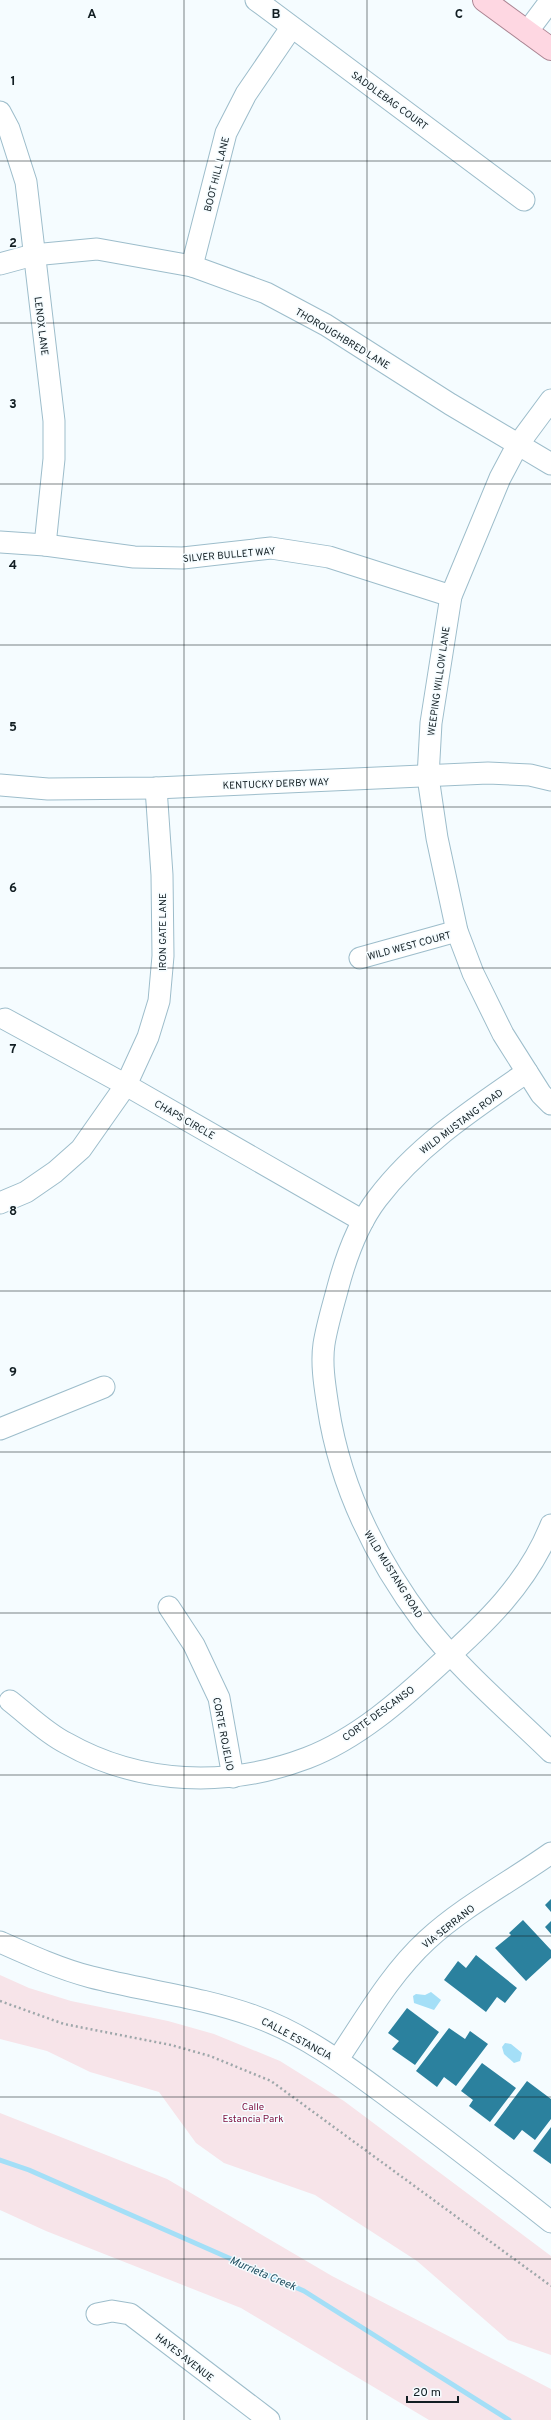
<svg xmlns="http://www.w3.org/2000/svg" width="551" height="2420" viewBox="0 0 551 2420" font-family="Overpass,sans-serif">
	<rect width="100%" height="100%" fill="#f5fcff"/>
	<g fill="#f7e4e9">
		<polygon points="0,1975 29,1988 71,2001 168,2021 214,2034 280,2061 344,2101 551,2256 551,2355 508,2340 417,2261 315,2195 224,2163 196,2143 159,2092 90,2072 47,2051 0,2039"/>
		<polygon points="0,2113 167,2179 332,2276 551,2389 551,2420 429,2420 241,2308 46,2231 0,2210"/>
	</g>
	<g fill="#a4dff7">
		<polygon points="431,1992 441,2000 434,2010 414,2003 413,1996 416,1994 425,1995"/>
		<polygon points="505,2043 511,2044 522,2053 520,2061 514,2063 504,2054 502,2047"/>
	</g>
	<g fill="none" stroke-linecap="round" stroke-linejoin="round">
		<polyline stroke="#a4dff7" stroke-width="5" points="0,2160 29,2170 304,2291 509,2420"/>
	</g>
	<g fill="#2b819e">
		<polygon points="551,1899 551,1912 545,1905"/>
		<polygon points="523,1920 551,1950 551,1958 526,1981 495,1948 511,1935 509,1933"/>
		<polygon points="551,1921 551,1934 545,1927"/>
		<polygon points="476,1955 517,1988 505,2003 497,1997 486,2012 444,1980 458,1961 466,1968"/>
		<polygon points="407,2008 439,2032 415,2065 392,2049 399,2041 388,2033"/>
		<polygon points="449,2028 465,2039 470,2031 488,2044 456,2086 444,2077 437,2087 416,2071"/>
		<polygon points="482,2063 516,2088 490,2122 469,2106 473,2100 461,2091"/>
		<polygon points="527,2081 551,2099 551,2119 535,2140 522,2130 514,2140 494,2125"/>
		<polygon points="551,2127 551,2164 533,2151"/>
	</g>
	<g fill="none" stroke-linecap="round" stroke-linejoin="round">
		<defs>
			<g id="minor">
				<polyline points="256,0 524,200"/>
				<polyline points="527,32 551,0"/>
				<polyline points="0,112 9,129 26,182 54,421 54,459 45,545"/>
				<polyline points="0,264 33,255 97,249 192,266 266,293 326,325 450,404 551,464"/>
				<polyline points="192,266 226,133 246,94 291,28"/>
				<polyline points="551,400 517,446 500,478 451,596 431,723 428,777 437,838 457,931 473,973 503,1034 541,1094 551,1104"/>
				<polyline points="0,542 45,545 134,557 183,558 271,548 329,557 451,596"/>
				<polyline points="0,785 48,789 156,788 488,773 530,775 551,780"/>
				<polyline points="360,958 457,931"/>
				<polyline points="5,1019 126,1085 363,1221"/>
				<path d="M 527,1072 C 473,1109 417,1146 377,1199 C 358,1224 346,1257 338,1287 C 333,1306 327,1325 324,1344 C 321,1364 325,1387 328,1407 C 340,1487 376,1559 424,1623 C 461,1671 508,1710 551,1752"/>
				<polyline points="0,1203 26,1192 55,1172 81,1149 126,1085 148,1037 159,1001 163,956 162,875 156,788"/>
				<polyline points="0,1429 104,1387"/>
				<polyline points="169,1607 194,1645 219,1698 233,1777"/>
				<path d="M 10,1701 C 28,1715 46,1733 66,1743 C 140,1785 228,1788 307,1758 C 357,1739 401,1700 440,1664 C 485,1624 528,1583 551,1525"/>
				<path d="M 0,1942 C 29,1955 60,1969 91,1977 C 146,1991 201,1997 254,2016 C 305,2034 348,2067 391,2099 C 445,2139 498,2180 551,2222"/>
				<path d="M 338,2059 C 365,2019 391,1973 427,1940 C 464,1906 510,1882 551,1853"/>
				<polyline points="97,2314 112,2311 130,2314 269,2420"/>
			</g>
			<polyline id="major" points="484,0 551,49"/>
		</defs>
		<use href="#minor" stroke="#9dbdcb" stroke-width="23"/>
		<use href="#major" stroke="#ab8593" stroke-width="24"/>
		<polyline stroke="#9ea7aa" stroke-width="2.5" stroke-dasharray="2 3" stroke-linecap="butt" points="0,2001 64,2024 171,2045 210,2056 271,2081 551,2286"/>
		<use href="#minor" stroke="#fff" stroke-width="21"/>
		<use href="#major" stroke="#fed7e2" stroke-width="22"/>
	</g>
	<path fill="none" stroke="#121e23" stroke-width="1" stroke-opacity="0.55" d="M 184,0 L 184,2420M 367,0 L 367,2420M 0,161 L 551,161M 0,323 L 551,323M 0,484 L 551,484M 0,645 L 551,645M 0,807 L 551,807M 0,968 L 551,968M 0,1129 L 551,1129M 0,1291 L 551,1291M 0,1452 L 551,1452M 0,1613 L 551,1613M 0,1775 L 551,1775M 0,1936 L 551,1936M 0,2097 L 551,2097M 0,2259 L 551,2259"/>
	<g text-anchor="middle" stroke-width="3" stroke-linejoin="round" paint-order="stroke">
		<g font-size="10" fill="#121e23" stroke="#f5fcff">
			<text transform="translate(390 100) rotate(36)" y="4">SADDLEBAG COURT</text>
			<text transform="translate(216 174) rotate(-76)" y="4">BOOT HILL LANE</text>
			<text transform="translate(42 326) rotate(83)" y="4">LENOX LANE</text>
			<text transform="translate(343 338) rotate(31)" y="4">THOROUGHBRED LANE</text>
			<text transform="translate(229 554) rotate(-5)" y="4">SILVER BULLET WAY</text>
			<text transform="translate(438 681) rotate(-82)" y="4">WEEPING WILLOW LANE</text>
			<text transform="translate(276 783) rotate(-2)" y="4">KENTUCKY DERBY WAY</text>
			<text transform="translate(162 932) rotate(-90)" y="4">IRON GATE LANE</text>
			<text transform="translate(409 945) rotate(-15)" y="4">WILD WEST COURT</text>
			<text transform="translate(185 1119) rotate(30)" y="4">CHAPS CIRCLE</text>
			<text transform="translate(461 1121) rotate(-37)" y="4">WILD MUSTANG ROAD</text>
			<text transform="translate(394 1574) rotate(58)" y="4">WILD MUSTANG ROAD</text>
			<text transform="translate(378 1713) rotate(-36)" y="4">CORTE DESCANSO</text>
			<text transform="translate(224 1734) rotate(79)" y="4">CORTE ROJELIO</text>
			<text transform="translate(448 1926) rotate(-38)" y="4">VIA SERRANO</text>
			<text transform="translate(297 2038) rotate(28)" y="4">CALLE ESTANCIA</text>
			<text transform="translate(185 2357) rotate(38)" y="4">HAYES AVENUE</text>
		</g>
		<g font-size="10" fill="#831947" stroke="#f5fcff">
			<text x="253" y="2110">Calle<tspan x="253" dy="12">Estancia Park</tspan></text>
		</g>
		<g font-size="11" font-style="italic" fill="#235163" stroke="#f5fcff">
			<text transform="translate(263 2273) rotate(23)" y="4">Murrieta Creek</text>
		</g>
	</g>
	<g font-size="13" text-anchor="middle" font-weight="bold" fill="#121e23" stroke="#f5fcff" stroke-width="3" stroke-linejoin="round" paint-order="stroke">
		<text x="92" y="18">A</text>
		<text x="276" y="18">B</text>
		<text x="459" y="18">C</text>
		<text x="13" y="85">1</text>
		<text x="13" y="247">2</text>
		<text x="13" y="408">3</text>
		<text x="13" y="569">4</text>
		<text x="13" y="731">5</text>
		<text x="13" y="892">6</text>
		<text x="13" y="1053">7</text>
		<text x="13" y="1215">8</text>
		<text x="13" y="1376">9</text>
	</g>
	<path d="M407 2396v6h51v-6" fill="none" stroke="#121e23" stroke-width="2"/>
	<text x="413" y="2396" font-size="12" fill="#121e23" stroke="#f5fcff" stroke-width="3" paint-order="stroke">20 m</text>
</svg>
